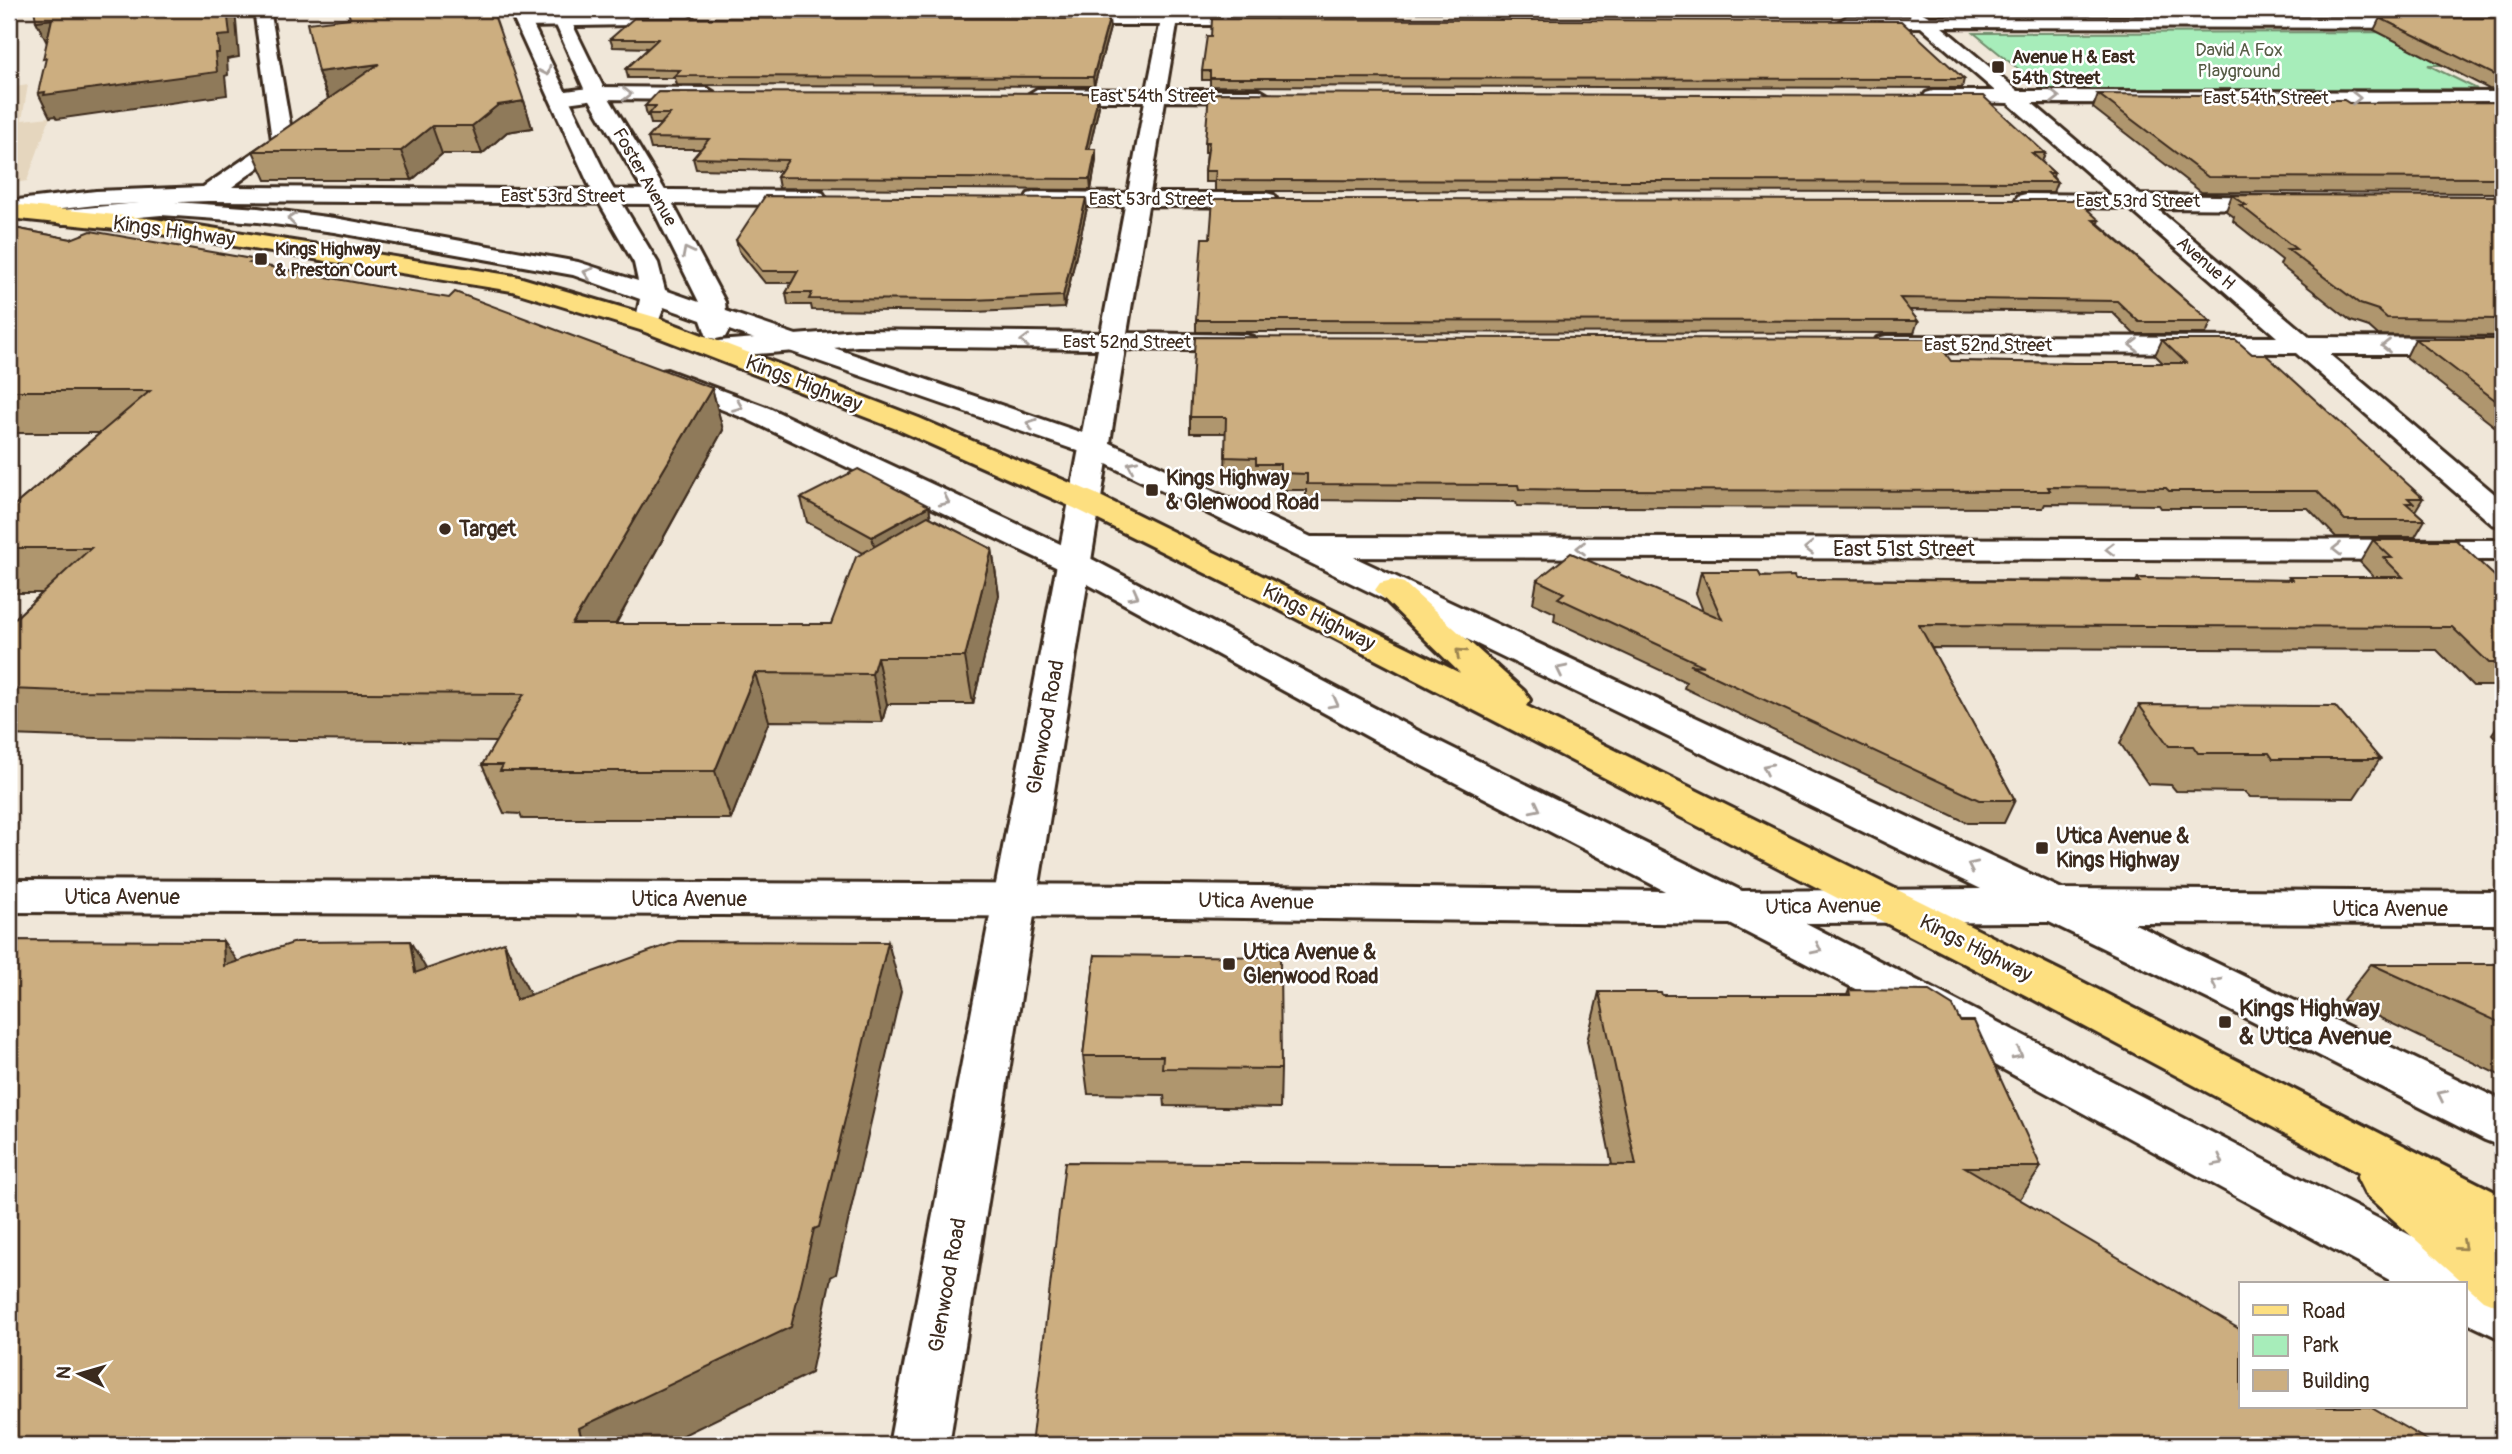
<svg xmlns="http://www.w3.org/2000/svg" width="2512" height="1454" viewBox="0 0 2512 1454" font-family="Pangolin,sans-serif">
	<rect width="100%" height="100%" fill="#f0e7d9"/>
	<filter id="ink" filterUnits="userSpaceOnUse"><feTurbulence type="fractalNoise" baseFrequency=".0143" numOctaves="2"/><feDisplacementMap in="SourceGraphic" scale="14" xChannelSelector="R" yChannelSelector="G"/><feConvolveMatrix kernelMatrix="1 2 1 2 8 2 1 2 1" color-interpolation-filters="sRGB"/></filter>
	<g filter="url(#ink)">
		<polygon fill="#e5d6be" points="28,85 22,120 50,117 27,181 9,184 9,88"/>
		<polygon fill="#a7edba" stroke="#718c6c" stroke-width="2" points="2446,32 2503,65 2428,65 2477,89 2043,89 1974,33"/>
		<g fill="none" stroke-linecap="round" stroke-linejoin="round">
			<defs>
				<g id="street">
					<polygon points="254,9 270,9 293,142 232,187 815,191 823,193 826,198 823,203 815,205 208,201 96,205 9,215 9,201 96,191 203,187 272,140"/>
					<polygon points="1163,9 1179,9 1178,15 1272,16 1275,20 1266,25 1177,25 1166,90 1260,90 1270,96 1260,102 1165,101 1150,193 1266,193 1274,195 1277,200 1274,205 1266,207 1148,206 1127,333 1245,335 1254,337 1258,343 1254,349 1245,351 1125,349 949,1445 889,1445 1098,349 858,346 718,357 708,355 704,349 708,343 718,341 858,330 1101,333 1125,206 1036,206 1028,204 1025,199 1028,194 1036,192 1128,193 1145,101 1037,101 1027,95 1037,89 1147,90 1160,25 1056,25 1047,20 1056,15 1162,15"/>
					<polygon points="1917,10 1930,17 2503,18 2503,28 1942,27 2018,91 2503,92 2503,104 2032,103 2140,195 2289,197 2292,202 2289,207 2281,209 2156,208 2309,337 2503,338 2503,354 2329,354 2503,501 2503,527 2492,524 2296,353 1886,352 1877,350 1873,344 1877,338 1886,336 2277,337 2129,208 2018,206 2015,201 2018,196 2026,194 2113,195 2008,103 1926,101 1923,97 1926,93 1933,91 1995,91 1921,27 1847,27 1838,22 1847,17 1910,17 1911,11"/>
					<polygon points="586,14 685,14 694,19 685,24 524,27 515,22 524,17"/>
					<polygon points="596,87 707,88 717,94 707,100 596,99 559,104 549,98 559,92"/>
					<polygon points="1304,537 2503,540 2503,560 1304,557 1292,554 1287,547 1292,540"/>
				</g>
				<polygon id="secondary" points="509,9 525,9 611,185 658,263 665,290 699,302 647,197 586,93 549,9 565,9 606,93 669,197 725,302 726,311 1106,441 2062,889 2503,892 2503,924 2133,923 2503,1101 2503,1147 2485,1140 2212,1001 2049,922 1806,923 2503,1283 2503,1340 2465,1322 2465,1284 2397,1284 1865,994 1730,924 1170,917 9,912 9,880 1170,885 1665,891 1394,751 1062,570 749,420 657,384 653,378 657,372 667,370 769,408 1086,556 1422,733 1742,891 1981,889 1084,453 729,330 725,337 716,339 707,337 701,320 664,307 659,320 650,322 641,320 637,314 640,299 573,275 334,232 258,222 161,215 63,224 55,222 51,217 55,212 63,210 161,201 258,208 334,218 578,262 638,281 634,263 589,185"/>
				<polygon id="primary" points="9,204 154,219 515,276 658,318 919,418 1096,494 1460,673 1375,590 1380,583 1392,580 1404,583 1524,691 1530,700 1526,706 2063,972 2503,1196 2503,1308 2483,1300 2365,1194 2357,1178 2359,1173 2031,998 1274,607 1074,508 899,430 640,330 512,291 154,233 9,218"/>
			</defs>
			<use href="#street" stroke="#3b2a1e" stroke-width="6"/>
			<use href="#secondary" stroke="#3b2a1e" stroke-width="6"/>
			<use href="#primary" stroke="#3b2a1e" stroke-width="6"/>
			<use href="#street" fill="#fff" fill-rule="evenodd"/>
			<use href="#secondary" fill="#fff" fill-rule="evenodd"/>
			<use href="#primary" fill="#fddf80" fill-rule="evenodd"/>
		</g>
		<g fill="#af966e" stroke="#3b2a1e" stroke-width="2">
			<polygon points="653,9 1137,9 1136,12 654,11"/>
			<polygon points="1214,9 1911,9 1909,9 1908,14 1214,12"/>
			<polygon points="1919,9 2068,9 2066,15 1929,14"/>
			<polygon points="2332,9 2503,9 2503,16 2344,15"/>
			<polygon points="2380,18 2503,18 2503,90 2489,89 2374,30"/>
			<polygon points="1110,28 1094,86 677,85 675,78 628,78 626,69 649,48 613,47 610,39"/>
			<polygon points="1202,71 1964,79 1962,88 1210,86 1210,80 1202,80"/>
			<polygon points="318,72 524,101 532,128 507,132 482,154 442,154 412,180 266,180 253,151 328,99"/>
			<polygon points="2098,94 2212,100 2349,103 2503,102 2503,193 2201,192 2093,108"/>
			<polygon points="1090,96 1099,106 1089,149 1096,160 1091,190 779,188 777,177 781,171 696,169 693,158 701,149 651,149 648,138 661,124 651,124 649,116 647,116 645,106"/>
			<polygon points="1205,142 2045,153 2042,162 2054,173 2053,177 2057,182 2053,192 1215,191 1215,182 1205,182 1205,171 1207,152 1205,152"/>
			<polygon points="2232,195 2503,196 2503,336 2378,335 2369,327 2351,321 2280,265 2282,260 2233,221 2234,217 2226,211"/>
			<polygon points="1087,208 1064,308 974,312 812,310 811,305 788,305 786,293 792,283 765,283 739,251 736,240"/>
			<polygon points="2099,220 2098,223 2211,322 2206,334 2134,334 2112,312 1909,310 1918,321 1914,333 1196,332 1196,320"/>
			<polygon points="9,227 71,239 260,265 712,388 723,430 616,624 831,624 863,553 807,522 801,498 931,518 992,549 999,595 973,704 887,704 882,722 769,721 731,819 522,819 520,814 504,813 482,765 496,742 96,738 9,735 9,624 42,593 9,593 9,510 100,433 9,433"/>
			<polygon points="2415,339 2503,339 2503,433 2406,357"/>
			<polygon points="2162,340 2252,354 2423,498 2415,511 2425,520 2415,537 2336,537 2308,508 2161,508 2159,505 2045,504 2043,508 1582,507 1517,506 1516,502 1306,500 1306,490 1280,490 1280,481 1256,480 1256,474 1225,474 1226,433 1190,433 1190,417 1951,361 2074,363 2163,363 2155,355"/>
			<polygon points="2373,540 2503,584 2503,686 2473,686 2437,650 1931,648 2015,800 2004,823 1968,823 1684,688 1686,682 1554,621 1555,613 1533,603 1537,580 1703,611 1696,593 1701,571 1795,579 2136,581 2138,578 2288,580 2289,577 2372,577 2373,576 2360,562"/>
			<polygon points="2139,705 2380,759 2354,798 2250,797 2245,792 2176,791 2171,785 2148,784 2120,743"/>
			<polygon points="2503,718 2503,746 2492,734"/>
			<polygon points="1095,955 1281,1069 1280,1108 1165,1106 1164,1095 1088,1094 1083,1056"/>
			<polygon points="2371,964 2503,964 2503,1077 2343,1000"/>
			<polygon points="1849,990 1960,1021 2041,1167 2020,1199 1612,1165 1587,1041 1599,992 1662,995 1847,995"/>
		</g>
		<g fill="#8f7a5a" stroke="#3b2a1e" stroke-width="2">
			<polygon points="227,9 235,9 239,57 227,59 228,75 225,76 227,95 57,119 55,116 50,117 38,93 215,53 218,36"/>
			<polygon points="52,19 47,43 36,21"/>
			<polygon points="1109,19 1110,28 1094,86 1093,77"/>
			<polygon points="379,64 329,99 318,72"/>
			<polygon points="1098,96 1099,106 1087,160 1086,149"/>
			<polygon points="524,101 532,128 507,132 482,154 472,126 498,105"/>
			<polygon points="432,126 442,154 412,180 401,151"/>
			<polygon points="1096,149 1096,160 1091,190 1090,179"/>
			<polygon points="1086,198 1087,208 1064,308 1063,296"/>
			<polygon points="712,388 723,430 590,670 572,624"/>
			<polygon points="929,506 933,531 878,562 872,537"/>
			<polygon points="992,549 999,595 973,704 965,657"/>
			<polygon points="877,657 887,704 882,722 872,674"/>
			<polygon points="755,673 769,721 731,819 715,771"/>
			<polygon points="223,941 259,991 224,966"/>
			<polygon points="410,941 439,991 415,973"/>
			<polygon points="504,942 529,992 542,1050 516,1000"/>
			<polygon points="888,942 901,991 836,1274 831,1277 811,1373 663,1445 583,1445 579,1428 814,1229"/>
		</g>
		<g fill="#ccae80" stroke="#3b2a1e" stroke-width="2">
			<polygon points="34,9 227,9 230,35 218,36 219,53 215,53 217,72 44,95 45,92 38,93 46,58 43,59 52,19 36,21"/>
			<polygon points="347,9 492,9 524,101 498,105 472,126 432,126 401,151 253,151 379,64 318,72 307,23 350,18"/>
			<polygon points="634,18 1109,19 1093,77 674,76 680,70 626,69 658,39 610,39"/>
			<polygon points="2380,18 2503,18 2503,76 2497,76"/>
			<polygon points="1212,19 1901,21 1964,79 1210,78 1210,71 1202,71 1207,36 1211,36"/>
			<polygon points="658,92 1089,93 1089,96 1098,96 1086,149 1096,149 1090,179 777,177 788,160 693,158 709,139 648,138 670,114 649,114 656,106 645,106"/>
			<polygon points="1209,93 1983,96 2045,153 2032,153 2054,173 2048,173 2057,182 1215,180 1216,171 1205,171 1209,142 1205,142"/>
			<polygon points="2098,94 2205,95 2212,100 2344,100 2349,103 2503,102 2503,178 2208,177"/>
			<polygon points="2232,195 2503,196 2503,319 2387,318 2378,310 2360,304 2287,249 2296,249 2240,205 2246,205"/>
			<polygon points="765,196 1086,198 1063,296 972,300 809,299 812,293 786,293 798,271 762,271 736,240"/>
			<polygon points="1213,199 2077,200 2099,220 2093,220 2211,322 2139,322 2117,301 1900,298 1918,321 1196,320 1202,238 1210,238"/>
			<polygon points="9,227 71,239 91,231 257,260 250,263 381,287 449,298 455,292 712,388 572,624 831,624 856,557 928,516 992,549 965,657 877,657 872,674 755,673 715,771 500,771 503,765 482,765 524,694 63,691 9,689 9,624 91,548 9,548 9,510 150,391 9,391"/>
			<polygon points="1195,337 1935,339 1951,361 2074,363 2186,363 2162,340 2236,340 2252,354 2265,354 2423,498 2408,498 2413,503 2406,503 2425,520 2345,520 2317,491 2169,491 2166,488 2048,487 2050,491 1584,490 1519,489 1518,485 1307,484 1307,474 1280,473 1280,464 1256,464 1256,458 1225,457 1226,417 1190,417"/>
			<polygon points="2415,339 2503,339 2503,406"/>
			<polygon points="858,469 929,506 872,537 801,498"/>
			<polygon points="2373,540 2456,540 2503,584 2503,663 2489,663 2452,627 1919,625 2015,800 1979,800 1690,665 1704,666 1558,598 1564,593 1537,580 1571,553 1722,619 1701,571 1758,571 1761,577 1794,576 1795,579 2140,582 2138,578 2292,580 2289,577 2403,577 2384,558 2392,558"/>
			<polygon points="2139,705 2335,706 2380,759 2273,759 2269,753 2198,753 2193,746 2169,746"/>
			<polygon points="9,940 223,941 224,966 296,942 410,941 415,973 504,942 516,1000 678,941 888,942 819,1227 814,1229 791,1327 579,1428 583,1445 9,1445"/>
			<polygon points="1095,955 1280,957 1281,1069 1162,1068 1163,1056 1083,1056"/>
			<polygon points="2371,964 2503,964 2503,1024"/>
			<polygon points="1849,990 1929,991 1953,1006 1960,1021 1974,1021 2041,1167 1965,1167 2241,1330 2241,1407 2370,1407 2435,1445 1031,1445 1065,1162 1636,1165 1599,992 1661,992 1662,995 1850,995"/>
		</g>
		<defs><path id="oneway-chevron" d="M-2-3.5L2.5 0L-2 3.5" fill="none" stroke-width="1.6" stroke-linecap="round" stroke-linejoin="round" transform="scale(1.75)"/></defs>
		<g stroke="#a79f9a">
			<use href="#oneway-chevron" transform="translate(546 71) rotate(65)"/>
			<use href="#oneway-chevron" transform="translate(627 94)"/>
			<use href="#oneway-chevron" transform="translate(2055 97)"/>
			<use href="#oneway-chevron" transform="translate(2356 98)"/>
			<use href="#oneway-chevron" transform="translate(292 219) rotate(-173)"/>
			<use href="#oneway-chevron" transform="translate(687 252) rotate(-117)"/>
			<use href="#oneway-chevron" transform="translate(588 273) rotate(-162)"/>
			<use href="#oneway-chevron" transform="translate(1025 341) rotate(-179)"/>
			<use href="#oneway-chevron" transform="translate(2134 345) rotate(-180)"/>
			<use href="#oneway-chevron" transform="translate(2386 346) rotate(-180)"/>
			<use href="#oneway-chevron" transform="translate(738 406) rotate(22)"/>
			<use href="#oneway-chevron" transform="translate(1031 424) rotate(-161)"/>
			<use href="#oneway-chevron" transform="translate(1132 465) rotate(-155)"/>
			<use href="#oneway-chevron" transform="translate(945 501) rotate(25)"/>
			<use href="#oneway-chevron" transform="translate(1581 548) rotate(-180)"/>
			<use href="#oneway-chevron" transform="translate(1809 548) rotate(-180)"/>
			<use href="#oneway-chevron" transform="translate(2110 549) rotate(-180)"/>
			<use href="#oneway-chevron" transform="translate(2337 549) rotate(-180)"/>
			<use href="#oneway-chevron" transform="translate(1134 595) rotate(28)"/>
			<use href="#oneway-chevron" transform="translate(1561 670) rotate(-154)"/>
			<use href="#oneway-chevron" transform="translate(1334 703) rotate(28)"/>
			<use href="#oneway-chevron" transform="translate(1767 768) rotate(-154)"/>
			<use href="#oneway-chevron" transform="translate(1536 808) rotate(27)"/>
			<use href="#oneway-chevron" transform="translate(1972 866) rotate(-155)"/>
			<use href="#oneway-chevron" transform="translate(1817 949) rotate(26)"/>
			<use href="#oneway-chevron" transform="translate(2216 983) rotate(-154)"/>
			<use href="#oneway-chevron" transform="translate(2018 1054) rotate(28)"/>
			<use href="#oneway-chevron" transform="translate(2442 1095) rotate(-154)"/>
			<use href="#oneway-chevron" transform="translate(2219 1161) rotate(28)"/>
		</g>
		<g stroke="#9c844f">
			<use href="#oneway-chevron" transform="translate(1460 653) rotate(-137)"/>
			<use href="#oneway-chevron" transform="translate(2462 1246) rotate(41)"/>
		</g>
	</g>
	<g fill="#3b2a1e" stroke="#fff" stroke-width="2.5">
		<rect x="1991" y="60" width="14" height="14" rx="3.5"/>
		<rect x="254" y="252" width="14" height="14" rx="3.5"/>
		<rect x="1145" y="483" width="14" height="14" rx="3.5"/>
		<circle cx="445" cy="529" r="7"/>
		<rect x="2035" y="841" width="14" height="14" rx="3.5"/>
		<rect x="1222" y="957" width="14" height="14" rx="3.5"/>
		<rect x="2218" y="1015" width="14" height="14" rx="3.5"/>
	</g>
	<g text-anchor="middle" stroke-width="5" stroke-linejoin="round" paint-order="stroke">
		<g font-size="18" fill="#565b45" stroke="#fff">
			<text x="2239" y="56">David A Fox<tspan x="2239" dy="21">Playground</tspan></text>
		</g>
		<g font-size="18" font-weight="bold" fill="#3b2a1e" stroke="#fff" text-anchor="start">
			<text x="2012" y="63">Avenue H &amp; East<tspan x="2012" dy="21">54th Street</tspan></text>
			<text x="275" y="255">Kings Highway<tspan x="275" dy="21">&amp; Preston Court</tspan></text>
		</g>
		<g font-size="18" fill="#3b2a1e" stroke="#fff">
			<text x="1153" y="102">East 54th Street</text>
			<text x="2266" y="104">East 54th Street</text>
			<text transform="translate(645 177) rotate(60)" y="6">Foster Avenue</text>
			<text x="563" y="202">East 53rd Street</text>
			<text x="1151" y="205">East 53rd Street</text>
			<text x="2138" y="207">East 53rd Street</text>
			<text transform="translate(2206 263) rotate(41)" y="6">Avenue H</text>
			<text x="1127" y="348">East 52nd Street</text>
			<text x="1988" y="351">East 52nd Street</text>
		</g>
		<g font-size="21" fill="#3b2a1e" stroke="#fff">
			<text transform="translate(174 231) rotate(8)" y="7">Kings Highway</text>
			<text transform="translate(804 383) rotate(21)" y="7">Kings Highway</text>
			<text x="1904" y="556">East 51st Street</text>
			<text transform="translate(1319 617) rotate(27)" y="7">Kings Highway</text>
			<text transform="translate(1045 727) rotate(-80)" y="7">Glenwood Road</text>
			<text x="122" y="904">Utica Avenue</text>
			<text x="689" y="906">Utica Avenue</text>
			<text transform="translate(1256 901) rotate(1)" y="7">Utica Avenue</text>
			<text transform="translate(1823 906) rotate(-1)" y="7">Utica Avenue</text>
			<text x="2390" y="916">Utica Avenue</text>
			<text transform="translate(1976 948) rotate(27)" y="7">Kings Highway</text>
			<text transform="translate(947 1285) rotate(-80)" y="7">Glenwood Road</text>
		</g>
		<g font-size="21" font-weight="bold" fill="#3b2a1e" stroke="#fff" text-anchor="start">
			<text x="1166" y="485">Kings Highway<tspan x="1166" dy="24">&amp; Glenwood Road</tspan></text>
			<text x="459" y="536">Target</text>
			<text x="2056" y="843">Utica Avenue &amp;<tspan x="2056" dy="24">Kings Highway</tspan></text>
			<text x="1243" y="959">Utica Avenue &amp;<tspan x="1243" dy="24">Glenwood Road</tspan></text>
		</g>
		<g font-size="24" font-weight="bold" fill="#3b2a1e" stroke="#fff" text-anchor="start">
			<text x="2239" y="1016">Kings Highway<tspan x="2239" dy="28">&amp; Utica Avenue</tspan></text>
		</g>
	</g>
	<rect width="2512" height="1454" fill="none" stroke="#fff" stroke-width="35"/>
	<rect x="18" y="18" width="2477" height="1419" fill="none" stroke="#3b2a1e" stroke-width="2.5" filter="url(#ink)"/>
	<rect x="2239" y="1282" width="228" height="126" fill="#ffffff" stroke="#b1aaa5" stroke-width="2"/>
	<rect x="2253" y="1305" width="35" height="10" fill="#fddf80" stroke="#b1aaa5" stroke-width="2"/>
	<text x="2302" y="1318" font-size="21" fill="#3b2a1e">Road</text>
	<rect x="2253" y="1335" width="35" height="21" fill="#a7edba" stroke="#b1aaa5" stroke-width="2"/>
	<text x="2302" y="1352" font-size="21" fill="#3b2a1e">Park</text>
	<rect x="2253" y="1370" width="35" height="21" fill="#ccae80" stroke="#b1aaa5" stroke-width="2"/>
	<text x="2302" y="1388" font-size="21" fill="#3b2a1e">Building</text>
	<g transform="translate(80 1374) rotate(275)" stroke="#ffffff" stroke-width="5" paint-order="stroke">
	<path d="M0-5L12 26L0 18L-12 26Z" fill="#3b2a1e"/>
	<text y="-10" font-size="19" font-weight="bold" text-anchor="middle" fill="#3b2a1e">N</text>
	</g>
</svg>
